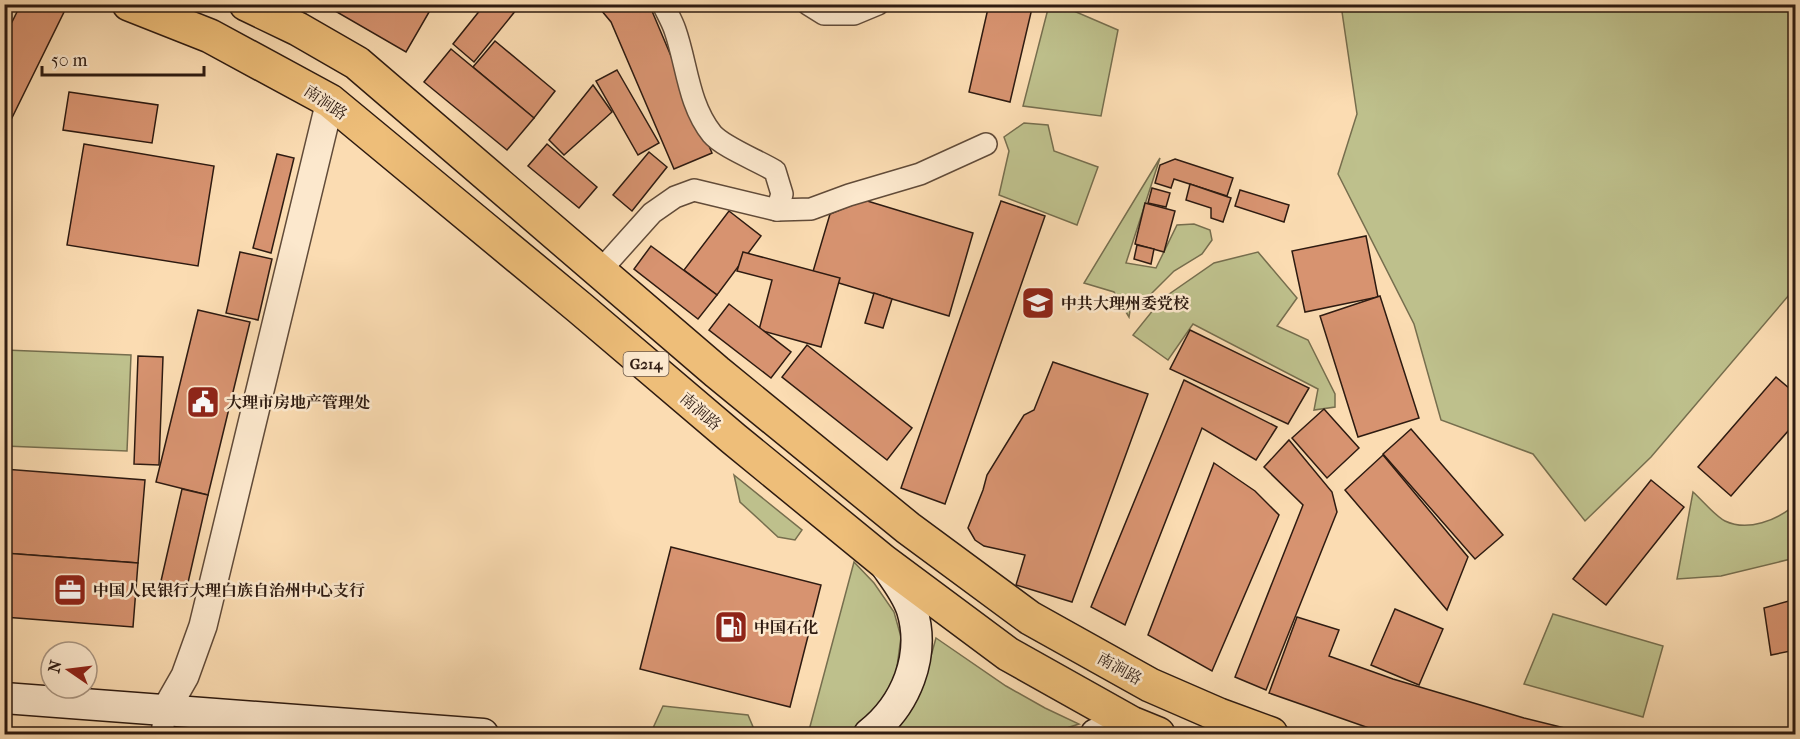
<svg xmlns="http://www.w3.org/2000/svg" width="1800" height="739" viewBox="0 0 1800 739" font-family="'IM FELL French Canon','Noto Serif SC',serif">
	<rect width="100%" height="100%" fill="#fbdcb2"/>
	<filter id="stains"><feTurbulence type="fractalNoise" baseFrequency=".00333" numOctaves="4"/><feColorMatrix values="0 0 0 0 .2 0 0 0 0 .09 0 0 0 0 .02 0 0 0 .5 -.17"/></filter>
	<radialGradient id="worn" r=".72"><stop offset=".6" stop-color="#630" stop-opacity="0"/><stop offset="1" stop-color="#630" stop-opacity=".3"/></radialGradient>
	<g fill="#bec08c" stroke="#766e4e" stroke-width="1.5">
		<polygon points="1049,5 1060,5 1118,30 1101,116 1023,106"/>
		<polygon points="1341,5 1795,5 1795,288 1651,457 1585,521 1533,454 1441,420 1414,324 1338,174 1357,114"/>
		<polygon points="1024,123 1048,125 1054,151 1098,167 1077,225 999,195 1009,151 1004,137"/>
		<polygon points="1160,158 1126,263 1156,268 1177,225 1194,224 1210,230 1212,240 1202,254 1174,271 1151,294 1130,311 1129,317 1114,292 1084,283"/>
		<polygon points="1258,252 1297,298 1277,326 1308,340 1335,394 1335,407 1314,410 1318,389 1193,324 1168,360 1133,335 1162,299 1214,263"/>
		<polygon points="5,350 131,355 127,451 5,446"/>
		<polygon points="734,475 802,530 795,540 778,537 740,502"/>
		<path d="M 1693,492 C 1702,500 1715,516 1725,521 C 1748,532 1777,520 1795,505 L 1795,558 L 1721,576 L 1677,579 Z"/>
		<polygon points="854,562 874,583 894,612 901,637 896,674 881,707 859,728 833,734 808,734"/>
		<polygon points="1553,614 1663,646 1643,717 1524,684"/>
		<polygon points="936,638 1006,686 1045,708 1079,724 1048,734 888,734 926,674"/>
		<polygon points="663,706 748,715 756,734 653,728"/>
	</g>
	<g fill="#d79370" stroke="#2e1b11" stroke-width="1.5">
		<polygon points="4,4 15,4 4,26"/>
		<polygon points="21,4 53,4 65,10 4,134 4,38"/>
		<polygon points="323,4 427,4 432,7 406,52"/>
		<polygon points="485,4 521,4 474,62 453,44"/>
		<polygon points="596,4 649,4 712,153 674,169 611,22"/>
		<polygon points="989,4 1033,4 1010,102 969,92"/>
		<polygon points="495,41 555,91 534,118 473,67"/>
		<polygon points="451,49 534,118 507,150 424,82"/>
		<polygon points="617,70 659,143 638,155 596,81"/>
		<polygon points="593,85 612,112 564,155 549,140"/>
		<polygon points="69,92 158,105 152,143 63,130"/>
		<polygon points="84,144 214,166 198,266 67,245"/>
		<polygon points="547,144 597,187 579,208 528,166"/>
		<polygon points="649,152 667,167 632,211 613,195"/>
		<polygon points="277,154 294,158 271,253 253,248"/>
		<polygon points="1175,159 1233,178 1227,196 1174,179 1171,188 1155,183 1160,165"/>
		<polygon points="1190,184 1231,198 1223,222 1211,218 1211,208 1186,200"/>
		<polygon points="1152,188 1170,193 1166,207 1148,203"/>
		<polygon points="1240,190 1289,205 1284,222 1235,206"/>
		<polygon points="864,200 973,233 949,316 812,275 830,214"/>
		<polygon points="1001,201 1045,216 945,504 901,488"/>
		<polygon points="1145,203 1175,211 1164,252 1135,244"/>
		<polygon points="729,211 761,236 717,295 684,270"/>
		<polygon points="1366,236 1378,297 1305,312 1292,251"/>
		<polygon points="1137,245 1154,249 1151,264 1134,259"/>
		<polygon points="651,246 717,295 698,319 634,269"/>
		<polygon points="240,252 272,259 258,320 226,313"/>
		<polygon points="743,252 840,278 821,347 759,330 772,280 737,271"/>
		<polygon points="874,293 892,299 883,328 865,323"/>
		<polygon points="1380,296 1419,418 1358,437 1320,316"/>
		<polygon points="729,304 791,352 771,378 709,330"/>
		<polygon points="198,310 250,322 208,495 156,482"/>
		<polygon points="1190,330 1309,388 1288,424 1170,369"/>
		<polygon points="807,345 912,428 887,460 782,377"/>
		<polygon points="138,356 163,357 159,465 134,464"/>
		<polygon points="1053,362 1148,394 1072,602 1016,585 1025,555 984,546 975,540 968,528 983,490 987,475 1024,415 1034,410"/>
		<polygon points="1776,377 1796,394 1796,422 1731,496 1698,467"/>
		<polygon points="1184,380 1277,427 1256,460 1202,428 1125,625 1091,607"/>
		<polygon points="1324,409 1359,448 1327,478 1292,438"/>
		<polygon points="1411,429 1503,535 1475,559 1383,454"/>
		<polygon points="1289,440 1332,492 1337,512 1266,690 1235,677 1303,505 1264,467"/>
		<polygon points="1383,455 1468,557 1447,610 1345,490"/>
		<polygon points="1214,463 1255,491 1279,515 1212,671 1148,635"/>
		<polygon points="4,469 145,480 138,563 4,553"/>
		<polygon points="1651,480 1684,507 1606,605 1573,579"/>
		<polygon points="182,489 208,495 187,587 161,581"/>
		<polygon points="671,547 821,585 790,707 640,669"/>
		<polygon points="4,553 138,563 133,627 4,617"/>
		<polygon points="1796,599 1796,650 1771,655 1764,608"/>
		<polygon points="1395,609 1443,629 1419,685 1371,665"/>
		<polygon points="1297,617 1339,630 1329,656 1393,679 1524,718 1589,734 1386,734 1269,693"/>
	</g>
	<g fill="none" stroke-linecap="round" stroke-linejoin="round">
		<defs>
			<g id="minor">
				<polyline points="808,4 824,14 854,14 878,4"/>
				<polyline points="777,210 811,209 849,195 920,174 986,144"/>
				<path d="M 600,271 L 652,213 L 675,197 L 694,190 L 777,210 L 782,194 L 775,171 C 759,161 723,147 712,134 C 688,104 687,64 675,30 C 672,21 667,13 663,4"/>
				<polyline points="162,734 165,711"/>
			</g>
			<polyline id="tertiary" points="165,711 185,676 203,626 330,101"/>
			<g id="secondary">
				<polyline points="4,698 483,734"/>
				<path d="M 869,734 C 906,705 926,656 912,610 C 907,594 896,580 886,566"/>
				<polyline points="1096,734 1131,723"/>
			</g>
			<g id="trunk">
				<polyline points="129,4 210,36 330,101 580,308 734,439 883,561 1008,654 1131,723 1158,734"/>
				<polyline points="246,4 298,29 357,63 717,372 908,528 1030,618 1150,685 1219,715 1271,734"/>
			</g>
		</defs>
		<use href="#minor" stroke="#614b39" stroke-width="24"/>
		<use href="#tertiary" stroke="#614b39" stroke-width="30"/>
		<use href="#secondary" stroke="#2e1b11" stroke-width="33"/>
		<use href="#trunk" stroke="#2e1b11" stroke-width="36"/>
		<use href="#minor" stroke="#fce8cd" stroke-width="21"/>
		<use href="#tertiary" stroke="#fce8cd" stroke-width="27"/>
		<use href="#secondary" stroke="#fce8cd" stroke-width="30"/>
		<use href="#trunk" stroke="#eebe79" stroke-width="33"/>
	</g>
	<defs>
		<symbol id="university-square" viewBox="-11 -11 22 22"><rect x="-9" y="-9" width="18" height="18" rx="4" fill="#8f2418" stroke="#fce8cd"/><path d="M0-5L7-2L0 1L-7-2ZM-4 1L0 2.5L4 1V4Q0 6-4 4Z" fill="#fff"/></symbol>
		<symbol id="civic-square" viewBox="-11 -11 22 22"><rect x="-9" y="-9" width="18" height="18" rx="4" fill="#8f2418" stroke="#fce8cd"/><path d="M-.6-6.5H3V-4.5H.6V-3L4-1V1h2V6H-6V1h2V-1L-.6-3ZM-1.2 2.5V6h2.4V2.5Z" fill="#fff"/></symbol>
		<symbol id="office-square" viewBox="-11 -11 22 22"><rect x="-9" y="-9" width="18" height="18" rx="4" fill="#8f2418" stroke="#fce8cd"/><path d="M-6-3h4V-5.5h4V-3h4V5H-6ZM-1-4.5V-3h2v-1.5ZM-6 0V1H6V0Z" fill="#fff"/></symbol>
		<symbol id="fuel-square" viewBox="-11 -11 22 22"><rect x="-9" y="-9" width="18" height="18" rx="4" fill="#8f2418" stroke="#fce8cd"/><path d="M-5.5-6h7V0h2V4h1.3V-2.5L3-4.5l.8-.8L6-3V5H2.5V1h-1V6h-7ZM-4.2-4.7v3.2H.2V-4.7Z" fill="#fff"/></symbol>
	</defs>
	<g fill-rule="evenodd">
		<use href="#university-square" x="1019" y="284" width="38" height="38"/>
		<use href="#civic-square" x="184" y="383" width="38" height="38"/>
		<use href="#office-square" x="51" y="571" width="38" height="38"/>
		<use href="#fuel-square" x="712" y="608" width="38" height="38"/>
	</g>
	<g text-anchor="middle" stroke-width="5" stroke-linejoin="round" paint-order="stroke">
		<rect fill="#fce8cd" stroke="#6c5849" stroke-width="1.5" x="623.5" y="352" width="45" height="24" rx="4.5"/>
		<g font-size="15" font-weight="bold" fill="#2e1b11">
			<text x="646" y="369">G214</text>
		</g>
		<g font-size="16" fill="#2e1b11" stroke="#fce8cd">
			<text transform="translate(326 102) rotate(34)" y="6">南涧路</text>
			<text transform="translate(701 411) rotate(41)" y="6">南涧路</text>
			<text transform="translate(1120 668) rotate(29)" y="6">南涧路</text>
		</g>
		<g font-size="16" font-weight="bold" fill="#2e1b11" stroke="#fce8cd" text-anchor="start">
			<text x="1061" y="309">中共大理州委党校</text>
			<text x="226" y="408">大理市房地产管理处</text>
			<text x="93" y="596">中国人民银行大理白族自治州中心支行</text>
			<text x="754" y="633">中国石化</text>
		</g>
	</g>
	<rect width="1800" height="739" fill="none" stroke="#fbdcb2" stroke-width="24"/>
	<rect x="6" y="6" width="1788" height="727" fill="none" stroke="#2e1b11" stroke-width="3"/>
	<rect x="12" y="12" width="1776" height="715" fill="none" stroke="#2e1b11" stroke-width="1.5"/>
	<g transform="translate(69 670) rotate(284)"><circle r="28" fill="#fce8cd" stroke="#aa9682" stroke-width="1.5"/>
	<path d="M0-4.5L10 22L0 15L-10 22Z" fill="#8f2418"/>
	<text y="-9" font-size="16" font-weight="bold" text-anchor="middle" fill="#2e1b11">N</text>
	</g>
	<path d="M42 66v9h162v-9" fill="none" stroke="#2e1b11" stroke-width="3"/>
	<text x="51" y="66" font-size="18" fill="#2e1b11" stroke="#fce8cd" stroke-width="4.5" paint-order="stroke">50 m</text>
	<rect width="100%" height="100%" filter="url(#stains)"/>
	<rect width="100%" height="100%" fill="url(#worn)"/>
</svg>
